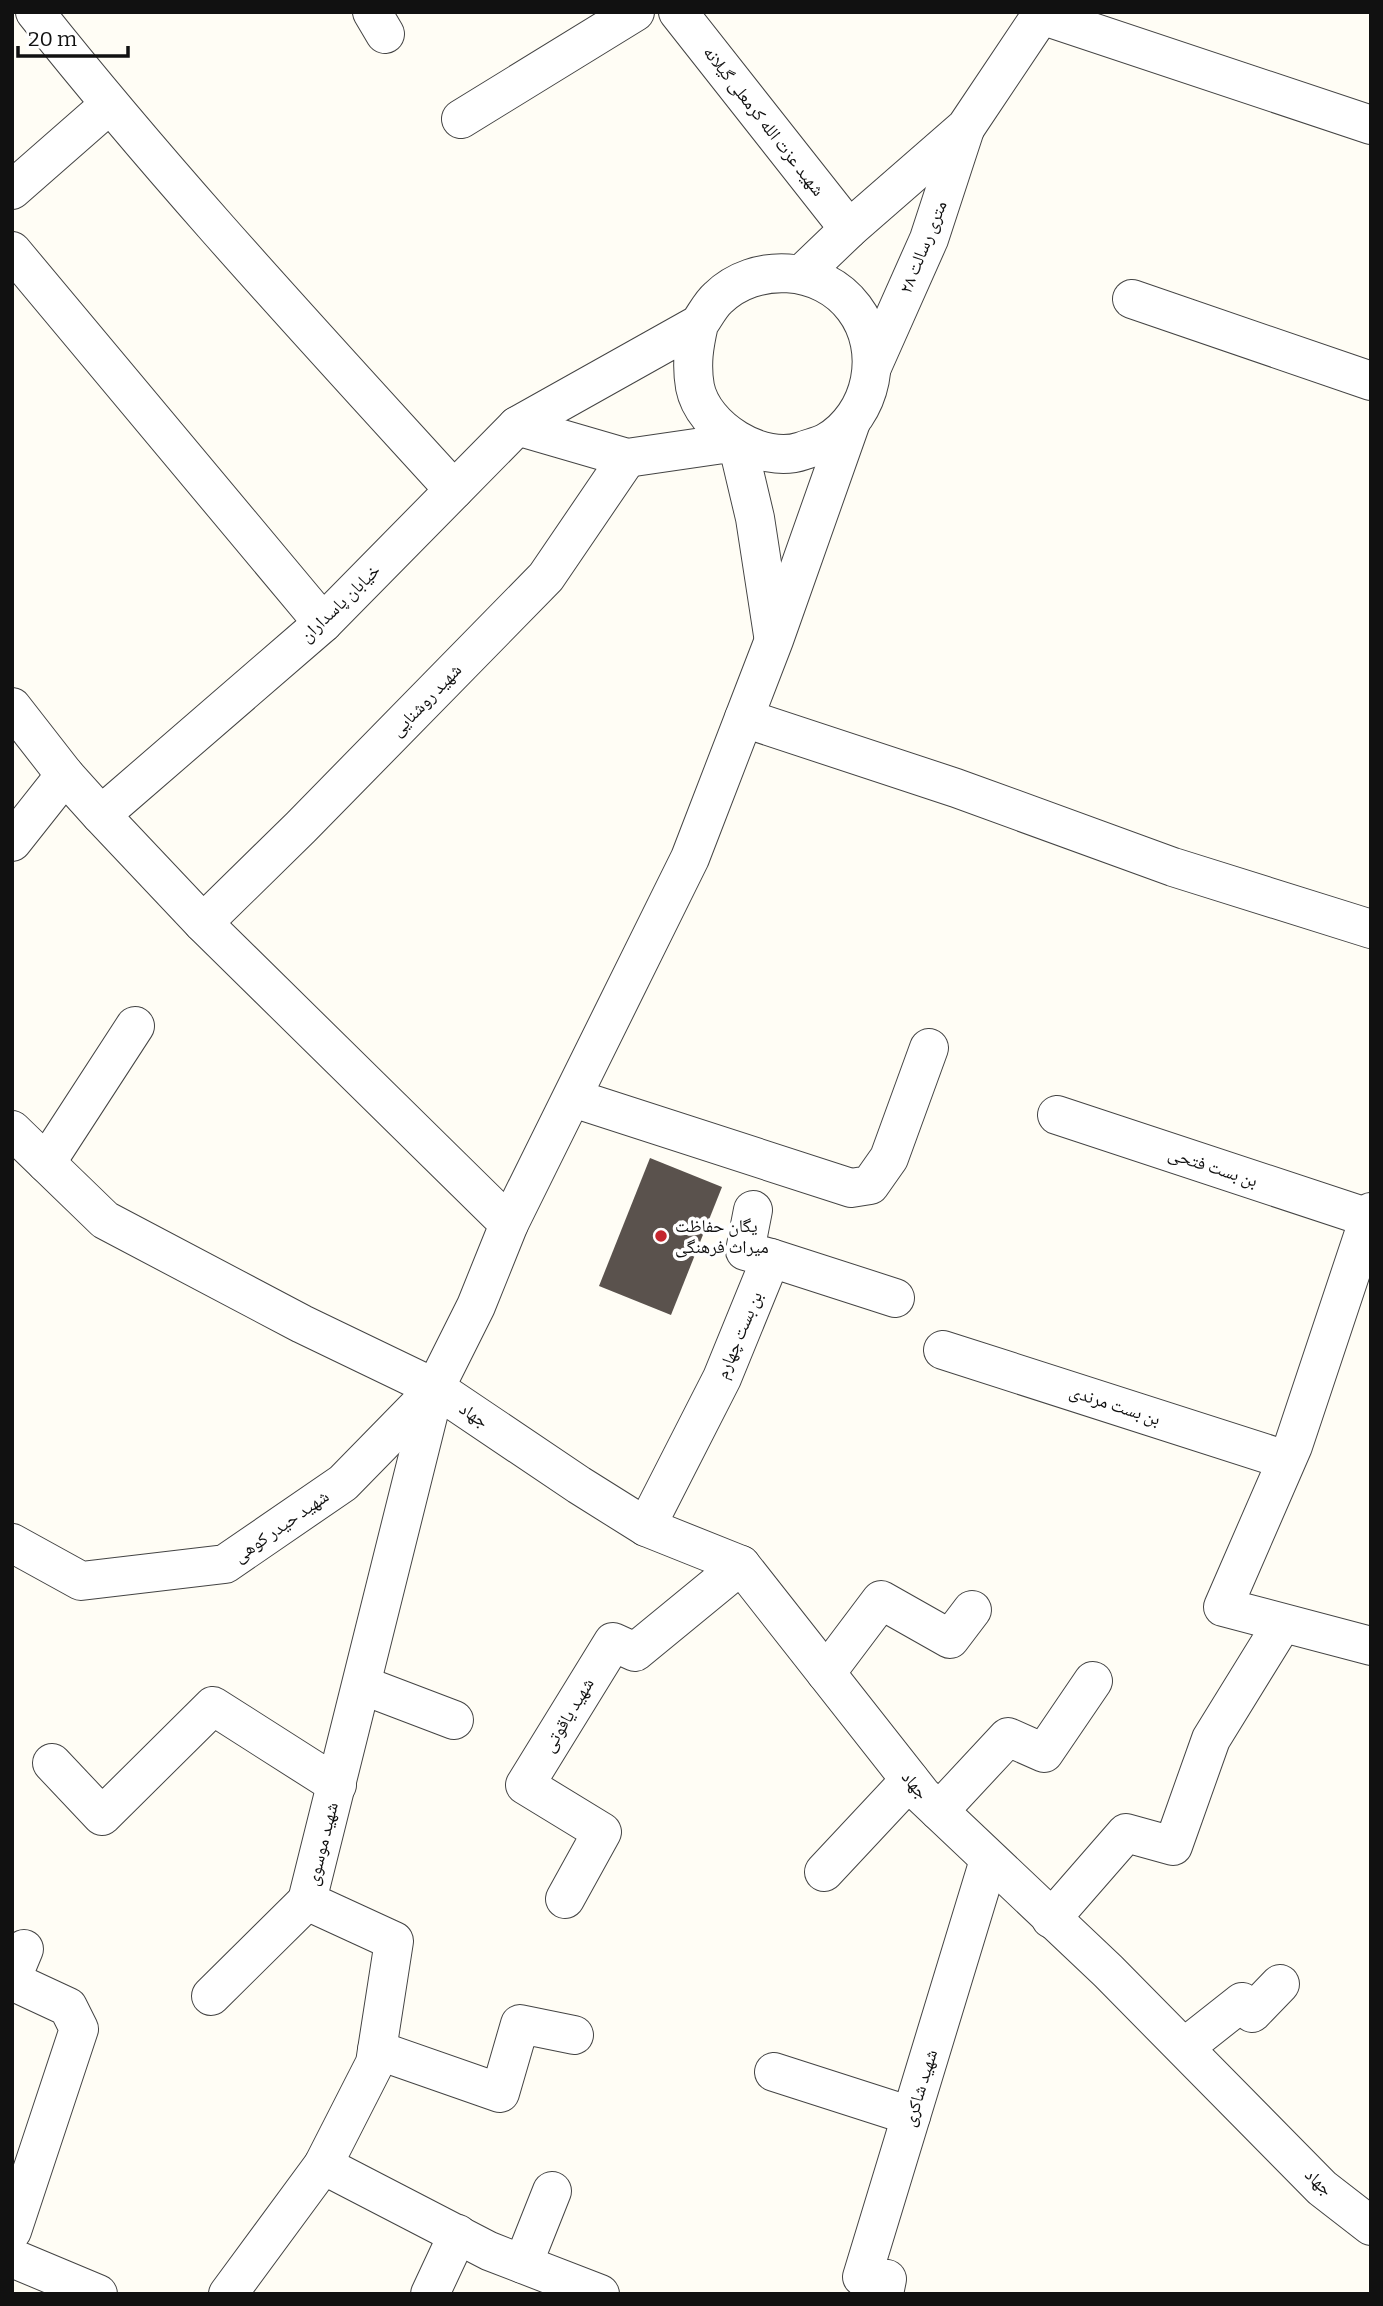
<svg xmlns="http://www.w3.org/2000/svg" width="1383" height="2306" viewBox="0 0 1383 2306" font-family="Bitter,'Noto Naskh Arabic',serif">
	<rect width="100%" height="100%" fill="#fffdf5"/>
	<polygon fill="#5a524d" points="650,1158 722,1187 671,1315 599,1286"/>
	<g fill="none" stroke-linecap="round" stroke-linejoin="round">
		<defs>
			<g id="minor">
				<path d="M 35,12 C 167,178 311,333 454,490"/>
				<polyline points="372,12 385,34"/>
				<polyline points="678,12 849,229"/>
				<polyline points="1041,15 1371,125"/>
				<polyline points="461,119 635,12"/>
				<polyline points="12,190 109,105"/>
				<polyline points="12,251 323,623"/>
				<polyline points="802,274 849,229 966,127 1043,12"/>
				<polyline points="1132,299 1371,381"/>
				<polyline points="873,365 929,239 965,129"/>
				<polyline points="517,426 627,458 737,442 755,518 773,635"/>
				<path d="M 12,707 L 65,775 L 101,815 L 323,623 L 517,426 L 699,324 C 705,316 710,305 718,298 C 755,262 822,265 854,308 C 886,350 873,415 827,442 C 820,446 810,448 802,451 C 762,465 703,428 695,387 C 691,364 694,346 699,324"/>
				<polyline points="744,718 956,788 1173,867 1371,929"/>
				<polyline points="101,815 203,923 509,1224 476,1306 435,1388 307,1901 394,1941 375,2063 323,2165 228,2294"/>
				<polyline points="12,842 65,775"/>
				<polyline points="203,923 301,827 546,577 627,458"/>
				<polyline points="573,1098 851,1188 870,1185 889,1158 929,1048"/>
				<polyline points="1057,1115 1369,1218"/>
				<polyline points="12,1130 105,1220 302,1324 435,1388 579,1485 646,1527 741,1565 922,1795 1108,1971 1322,2188 1371,2226"/>
				<polyline points="46,1163 135,1026"/>
				<polyline points="753,1210 745,1251 771,1258"/>
				<polyline points="1371,1212 1293,1446 1223,1607 1371,1646"/>
				<polyline points="509,1224 690,858 774,640 851,422"/>
				<polyline points="943,1350 1286,1460"/>
				<polyline points="646,1527 722,1378 771,1258 895,1298"/>
				<polyline points="12,1543 81,1581 225,1564 343,1483 435,1389"/>
				<polyline points="826,1673 881,1600 950,1639 972,1610"/>
				<polyline points="362,1685 454,1720"/>
				<polyline points="52,1763 102,1816 213,1706 337,1785"/>
				<polyline points="939,1811 1008,1737 1044,1753 1093,1681"/>
				<polyline points="824,1872 910,1780"/>
				<polyline points="565,1899 602,1832 525,1785 613,1642 635,1652 741,1565"/>
				<polyline points="1051,1919 1126,1833 1173,1846 1211,1739 1282,1624"/>
				<polyline points="12,1978 24,1949"/>
				<polyline points="12,1981 68,2007 79,2029 12,2231"/>
				<polyline points="211,1996 307,1901"/>
				<polyline points="1185,2047 1242,2002 1252,2013 1280,1984"/>
				<polyline points="377,2050 500,2093 520,2024 574,2035"/>
				<polyline points="774,2072 911,2116"/>
				<polyline points="323,2165 489,2251 600,2294"/>
				<polyline points="12,2258 98,2294"/>
				<polyline points="523,2264 552,2191"/>
				<polyline points="430,2294 458,2234"/>
				<polyline points="884,2294 887,2279 862,2277 989,1860"/>
			</g>
		</defs>
		<use href="#minor" stroke="#444" stroke-width="40"/>
		<use href="#minor" stroke="#fff" stroke-width="38"/>
	</g>
	<circle fill="#c4262e" stroke="#fff" stroke-width="2.5" cx="661" cy="1236" r="7"/>
	<g text-anchor="middle" stroke-width="7" stroke-linejoin="round" paint-order="stroke">
		<g font-size="18" fill="#111" stroke="#fff">
			<text transform="translate(764 121) rotate(52)" y="6">شهید عزت الله کرمعلی گیلانه</text>
			<text transform="translate(923 247) rotate(-68)" y="6">۲۸ متری رسالت</text>
			<text transform="translate(340 603) rotate(-44)" y="6">خیابان پاسداران</text>
			<text transform="translate(426 700) rotate(-46)" y="6">شهید روشنایی</text>
			<text transform="translate(1213 1167) rotate(18)" y="6">بن بست فتحی</text>
			<text transform="translate(739 1335) rotate(-67)" y="6">بن بست چهارم</text>
			<text transform="translate(1115 1405) rotate(18)" y="6">بن بست مرندی</text>
			<text transform="translate(474 1415) rotate(34)" y="6">جهاد</text>
			<text transform="translate(281 1526) rotate(-35)" y="6">شهید حیدر کوهی</text>
			<text transform="translate(568 1715) rotate(-59)" y="6">شهید یاقوتی</text>
			<text transform="translate(915 1785) rotate(50)" y="6">جهاد</text>
			<text transform="translate(322 1844) rotate(-76)" y="6">شهید موسوی</text>
			<text transform="translate(920 2088) rotate(-73)" y="6">شهید شاکری</text>
			<text transform="translate(1319 2182) rotate(43)" y="6">جهاد</text>
		</g>
		<g font-size="18" fill="#111" stroke="#fff" text-anchor="start">
			<text x="675" y="1232">یگان حفاظت<tspan x="675" dy="21">میراث فرهنگی</tspan></text>
		</g>
	</g>
	<rect width="1383" height="2306" fill="none" stroke="#111111" stroke-width="28"/>
	<path d="M18 46v10h110v-10" fill="none" stroke="#111111" stroke-width="3.5"/>
	<text x="28" y="46" font-size="21" fill="#111111" stroke="#ffffff" stroke-width="5" paint-order="stroke">20 m</text>
</svg>
